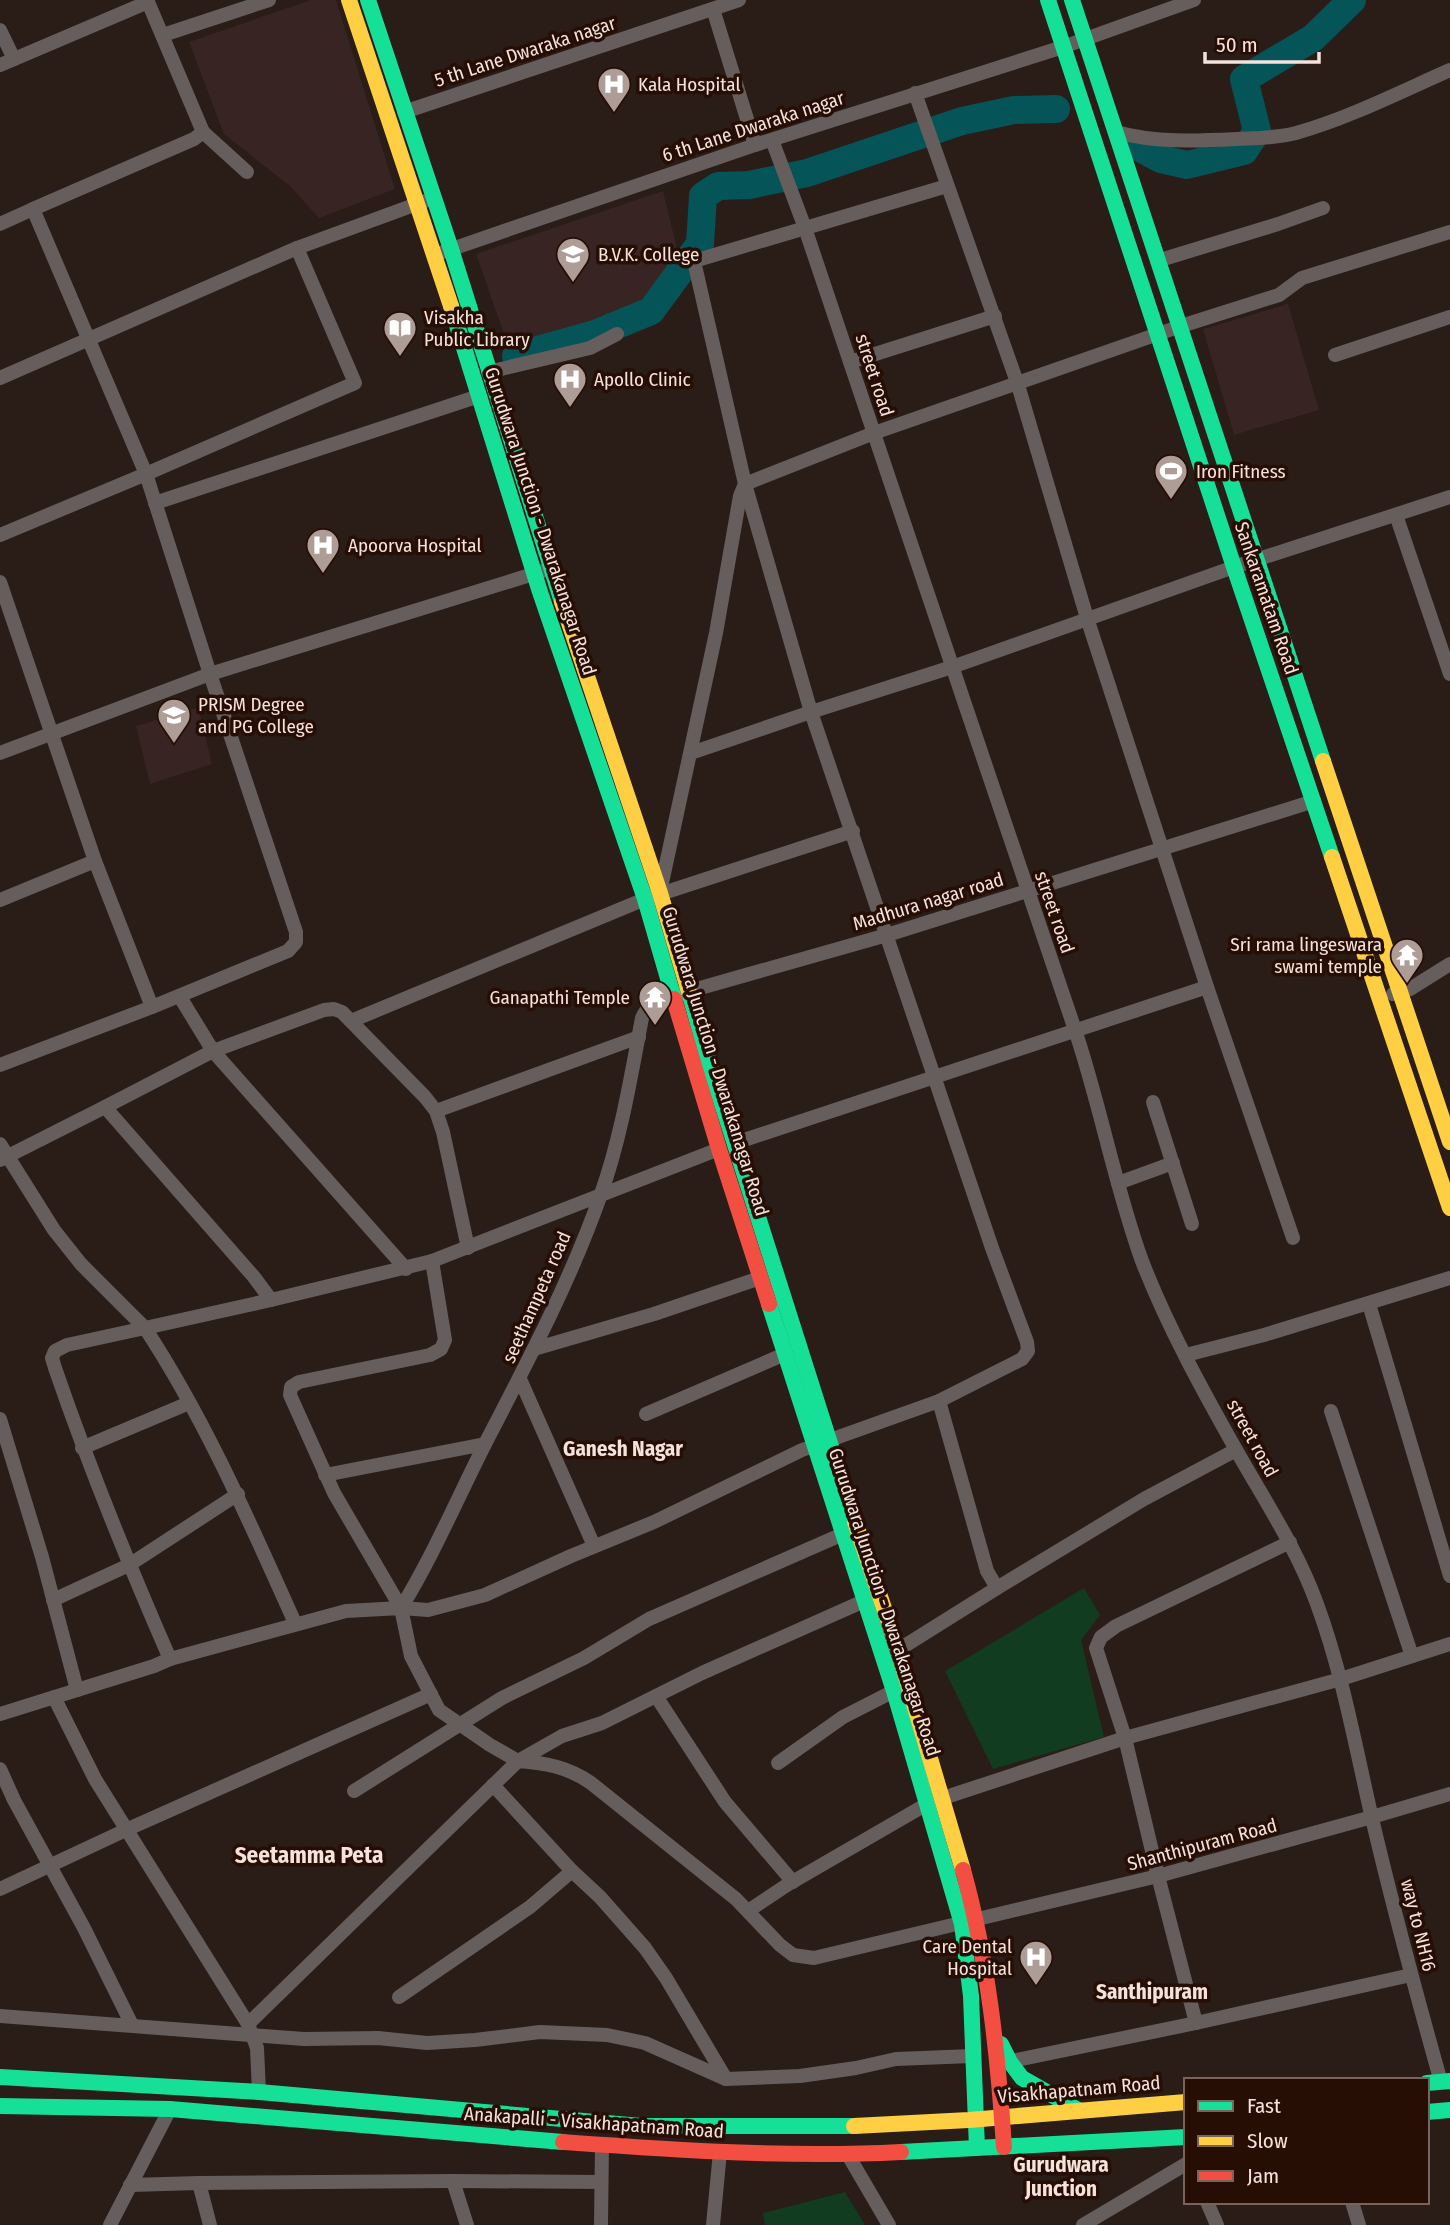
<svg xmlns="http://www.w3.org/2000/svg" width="1450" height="2225" viewBox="0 0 1450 2225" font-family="'Fira Sans Condensed',sans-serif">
	<rect width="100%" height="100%" fill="#2a1c16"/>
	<g fill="#372423">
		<polygon points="311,0 336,0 395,189 319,218 290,186 224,134 189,42"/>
		<polygon points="663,191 681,265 621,318 511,354 476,254"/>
		<polygon points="1288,304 1319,410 1234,435 1203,329"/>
		<polygon points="198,707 212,764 150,784 136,726"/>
	</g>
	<g fill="#113c20">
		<polygon points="1084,1588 1100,1615 1081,1640 1104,1737 993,1769 945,1671"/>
		<polygon points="845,2192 865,2225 765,2225 763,2213"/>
	</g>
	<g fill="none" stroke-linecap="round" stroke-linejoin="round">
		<g stroke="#055458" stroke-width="28">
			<polyline points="1138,147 1161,159 1187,165 1244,151 1257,131 1244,79 1313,38 1352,0"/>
			<polyline points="516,356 595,334 651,311 700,244 703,196 718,186 749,185 807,173 962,121 1014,110 1056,109"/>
		</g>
		<g stroke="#655e5c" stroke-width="14">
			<polyline points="713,9 755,145"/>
			<polyline points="0,30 14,59"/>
			<polyline points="163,35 269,0"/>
			<polyline points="0,65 148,2 203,132 194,139 33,209"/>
			<polyline points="915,93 1018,385 1087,618 1207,987 1293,1238"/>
			<polyline points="404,112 739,0"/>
			<polyline points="203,132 247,172"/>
			<path d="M 1116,132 C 1156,143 1196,141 1238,139 C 1258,138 1277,138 1296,133 C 1349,118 1400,92 1450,70"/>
			<path d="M 772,140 L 805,228 C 894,493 983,759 1073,1024 C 1100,1102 1114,1184 1142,1261 C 1168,1328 1204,1393 1239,1455 C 1267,1504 1298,1551 1317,1604 C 1342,1672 1355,1744 1371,1814 C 1392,1904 1416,1993 1441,2082"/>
			<polyline points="0,224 33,209 146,474 355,383 297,248"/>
			<polyline points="443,252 755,145 1063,47 1194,0"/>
			<polyline points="1157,261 1278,224 1323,208"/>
			<polyline points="1335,355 1450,317"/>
			<polyline points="850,362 995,316"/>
			<polyline points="488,372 590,348 617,334"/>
			<polyline points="0,378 297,248 425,201"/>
			<polyline points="155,503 479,396"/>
			<polyline points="1396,515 1450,674"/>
			<polyline points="0,535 146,474 210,674 296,932 296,942 288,951 152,1007 95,861 0,582"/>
			<polyline points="0,753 210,674 543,571"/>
			<polyline points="691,753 811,712 952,667 1234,567 1450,497"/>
			<polyline points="660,892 716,633 740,496 745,484 874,433 1178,327 1279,295 1302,278 1450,232"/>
			<polyline points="0,900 95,861"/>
			<polyline points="1393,994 1410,989 1450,964"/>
			<polyline points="180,997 213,1051 406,1269"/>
			<polyline points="351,1021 645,899 853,831"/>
			<polyline points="0,1065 152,1007"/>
			<polyline points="1153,1102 1192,1224"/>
			<polyline points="105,1107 213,1051 324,1010 334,1009 342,1012 425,1097 436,1111 443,1132 468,1248"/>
			<polyline points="436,1111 639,1037"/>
			<polyline points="735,1143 1207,987"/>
			<polyline points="0,1144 54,1230 81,1264 145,1328 271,1300"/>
			<polyline points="0,1160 105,1107 254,1277 271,1300 432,1261 719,1149"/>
			<polyline points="1118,1183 1173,1163"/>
			<polyline points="1369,1304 1450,1576"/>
			<polyline points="534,1349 654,1314 760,1278"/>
			<polyline points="1186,1355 1264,1335 1450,1278"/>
			<polyline points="520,1379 594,1546"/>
			<polyline points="939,1401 987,1571 997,1588 1144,1499 1236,1450"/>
			<polyline points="1331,1411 1412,1656"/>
			<polyline points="646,1414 785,1354"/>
			<polyline points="0,1419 42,1557 77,1690"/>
			<polyline points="82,1448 189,1403"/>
			<polyline points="325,1475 485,1444"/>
			<polyline points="53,1600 129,1565 238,1494"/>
			<polyline points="401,1608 428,1610 485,1595 571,1556 654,1522 802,1450 939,1401 1022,1359 1028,1351 1027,1342 992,1248 811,712 745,484 694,261 947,186"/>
			<path d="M 401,1608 C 433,1556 457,1499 485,1444 C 527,1363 571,1280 601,1194 C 621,1138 631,1076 642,1018 C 648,1004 659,1002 672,996 L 887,935 L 1314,801"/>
			<polyline points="401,1608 334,1493 290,1395 291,1387 299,1382 430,1355 441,1349 445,1340 432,1261"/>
			<polyline points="898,1650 997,1588"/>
			<path d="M 170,1659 C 128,1563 89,1467 55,1368 L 52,1358 L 55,1351 L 67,1345 L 145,1328 C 206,1421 250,1523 295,1623"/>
			<polyline points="656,1696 725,1802 793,1882"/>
			<polyline points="54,1697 95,1779 248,2024"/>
			<polyline points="0,1714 154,1666 170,1659 346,1611 401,1608 411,1656 439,1710 490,1745 518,1761 562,1736 602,1723 702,1673 864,1601"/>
			<polyline points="778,1763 843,1717 894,1691"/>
			<polyline points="0,1769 14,1800 84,1928 132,2025"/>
			<polyline points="493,1785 572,1871 600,1897 645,1948 666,1978 726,2079"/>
			<polyline points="354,1791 502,1698 584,1658 649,1619 843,1534"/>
			<polyline points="943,1798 1125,1738 1341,1679 1450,1644"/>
			<polyline points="0,1889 128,1829 431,1694"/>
			<polyline points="748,1911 787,1885 927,1804"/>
			<polyline points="399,1997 530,1907 572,1871"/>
			<polyline points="0,2016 304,2039 378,2038 427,2043 475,2040 540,2032 607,2035 645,2043 726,2079 800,2076 856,2068 896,2059 972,2056"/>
			<polyline points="1196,2023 1158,1876 1125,1738 1096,1648 1101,1637 1116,1626 1290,1542"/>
			<polyline points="1002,2063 1196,2023 1411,1975"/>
			<path d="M 259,2092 L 257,2048 L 248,2024 L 518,1761 C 546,1763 568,1767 591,1783 L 736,1899 L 780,1945 L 793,1955 L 814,1958 L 1158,1876 L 1372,1817 L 1450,1794"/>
			<polyline points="848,2155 889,2225"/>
			<polyline points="453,2181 467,2225"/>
			<polyline points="130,2185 199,2183"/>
			<polyline points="1207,2202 1217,2225"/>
			<polyline points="1352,2202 1359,2225"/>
			<polyline points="110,2225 170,2109"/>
			<polyline points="210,2225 199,2183 453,2181 600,2182"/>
			<polyline points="601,2225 602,2144"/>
			<polyline points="713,2225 720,2152"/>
			<polyline points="1083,2225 1186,2164"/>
		</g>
		<g stroke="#16e098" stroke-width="16">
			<polyline points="368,0 451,249 562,602"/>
			<polyline points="1048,0 1234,567 1332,857"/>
			<polyline points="1072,0 1323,761"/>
			<polyline points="451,306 540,592 645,899 674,999"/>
			<polyline points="689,992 711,1069 855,1522"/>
			<polyline points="769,1304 894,1691 962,1924 971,1996 977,2148"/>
			<polyline points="1001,2044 1010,2062 1022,2078 1078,2110"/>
			<polyline points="0,2077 259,2092 641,2126 854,2126"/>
			<polyline points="1427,2083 1450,2081"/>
			<polyline points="0,2106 170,2109 563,2142"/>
			<polyline points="1427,2112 1450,2110"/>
			<polyline points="901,2152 1186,2137"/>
		</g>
		<g stroke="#ffcf43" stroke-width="16">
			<polyline points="349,0 451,306"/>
			<polyline points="562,602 660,893 689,992"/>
			<polyline points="1323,761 1450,1142"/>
			<polyline points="1332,857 1450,1208"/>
			<polyline points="855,1522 898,1650 963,1870"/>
			<polyline points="854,2126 969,2120 1186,2102"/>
		</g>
		<g stroke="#f24e42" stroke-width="16">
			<polyline points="674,999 719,1149 769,1304"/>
			<path d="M 963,1870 C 988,1960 998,2054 1004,2147"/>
			<path d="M 563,2142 C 676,2150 788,2158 901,2152"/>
		</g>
	</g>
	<defs>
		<symbol id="hospital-pin" viewBox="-11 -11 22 30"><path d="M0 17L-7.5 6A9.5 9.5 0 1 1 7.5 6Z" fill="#ae9d96" stroke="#270e05"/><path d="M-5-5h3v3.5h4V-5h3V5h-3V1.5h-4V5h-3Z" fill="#fff"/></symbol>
		<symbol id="university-pin" viewBox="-11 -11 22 30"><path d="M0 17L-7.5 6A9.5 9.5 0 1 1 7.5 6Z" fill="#ae9d96" stroke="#270e05"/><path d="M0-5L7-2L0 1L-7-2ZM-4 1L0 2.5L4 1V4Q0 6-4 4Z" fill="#fff"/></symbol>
		<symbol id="library-pin" viewBox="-11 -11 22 30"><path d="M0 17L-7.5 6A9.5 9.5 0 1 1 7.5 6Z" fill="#ae9d96" stroke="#270e05"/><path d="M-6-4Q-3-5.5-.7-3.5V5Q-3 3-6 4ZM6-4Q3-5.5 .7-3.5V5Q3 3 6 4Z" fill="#fff"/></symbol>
		<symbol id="stadium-pin" viewBox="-11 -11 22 30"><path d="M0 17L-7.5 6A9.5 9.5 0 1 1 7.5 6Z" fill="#ae9d96" stroke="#270e05"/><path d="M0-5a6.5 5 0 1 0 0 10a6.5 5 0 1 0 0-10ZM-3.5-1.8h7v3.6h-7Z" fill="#fff"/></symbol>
		<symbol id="temple-pin" viewBox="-11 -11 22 30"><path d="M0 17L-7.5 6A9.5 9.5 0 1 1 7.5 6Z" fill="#ae9d96" stroke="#270e05"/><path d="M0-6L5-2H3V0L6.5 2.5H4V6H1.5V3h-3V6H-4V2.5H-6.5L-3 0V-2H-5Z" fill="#fff"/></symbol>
	</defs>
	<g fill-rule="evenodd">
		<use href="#hospital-pin" x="595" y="65" width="38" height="52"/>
		<use href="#university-pin" x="554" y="235" width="38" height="52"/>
		<use href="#library-pin" x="381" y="309" width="38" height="52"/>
		<use href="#hospital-pin" x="551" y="360" width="38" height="52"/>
		<use href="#stadium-pin" x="1152" y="452" width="38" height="52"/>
		<use href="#hospital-pin" x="304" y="526" width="38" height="52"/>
		<use href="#university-pin" x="155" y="696" width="38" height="52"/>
		<use href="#temple-pin" x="1388" y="936" width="38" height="52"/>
		<use href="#temple-pin" x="636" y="978" width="38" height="52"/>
		<use href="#hospital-pin" x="1017" y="1938" width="38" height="52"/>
	</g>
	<g text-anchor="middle" stroke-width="7" stroke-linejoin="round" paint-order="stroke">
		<g font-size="19" fill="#f5e2db" stroke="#270e05">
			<text transform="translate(525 51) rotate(-18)" y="7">5 th Lane Dwaraka nagar</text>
			<text transform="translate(753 126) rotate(-18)" y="7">6 th Lane Dwaraka nagar</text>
			<text transform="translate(875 375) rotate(72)" y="7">street road</text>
			<text transform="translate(541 521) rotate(72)" y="7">Gurudwara Junction - Dwarakanagar Road</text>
			<text transform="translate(1267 598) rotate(71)" y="7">Sankaramatam Road</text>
			<text transform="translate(928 901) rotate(-17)" y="7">Madhura nagar road</text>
			<text transform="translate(1055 912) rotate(71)" y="7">street road</text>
			<text transform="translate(716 1061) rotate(73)" y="7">Gurudwara Junction - Dwarakanagar Road</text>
			<text transform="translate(536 1297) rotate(-66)" y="7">seethampeta road</text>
			<text transform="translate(1253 1438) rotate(61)" y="7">street road</text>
			<text transform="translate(885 1602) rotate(72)" y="7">Gurudwara Junction - Dwarakanagar Road</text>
			<text transform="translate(1202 1844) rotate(-15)" y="7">Shanthipuram Road</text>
			<text transform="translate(1419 1925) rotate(76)" y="7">way to NH16</text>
			<text transform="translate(1079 2089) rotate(-5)" y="7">Visakhapatnam Road</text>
			<text transform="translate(594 2122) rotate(4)" y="7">Anakapalli - Visakhapatnam Road</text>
		</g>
		<g font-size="19" fill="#f5e2db" stroke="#270e05" text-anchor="start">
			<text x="638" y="91">Kala Hospital</text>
			<text x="598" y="261">B.V.K. College</text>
			<text x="424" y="324">Visakha<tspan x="424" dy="22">Public Library</tspan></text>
			<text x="594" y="386">Apollo Clinic</text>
			<text x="1196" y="478">Iron Fitness</text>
			<text x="348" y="552">Apoorva Hospital</text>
			<text x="198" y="711">PRISM Degree<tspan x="198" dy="22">and PG College</tspan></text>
			<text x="1382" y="951" text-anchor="end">Sri rama lingeswara<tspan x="1382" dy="22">swami temple</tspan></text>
			<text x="630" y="1004" text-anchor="end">Ganapathi Temple</text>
			<text x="1012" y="1953" text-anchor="end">Care Dental<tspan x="1012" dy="22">Hospital</tspan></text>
		</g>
		<g font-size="21" font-weight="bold" fill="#f5e2db" stroke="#270e05">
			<text x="623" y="1456">Ganesh Nagar</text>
			<text x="1152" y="1999">Santhipuram</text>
			<text x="1061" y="2172">Gurudwara<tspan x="1061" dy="24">Junction</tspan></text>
		</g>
		<g font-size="23" font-weight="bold" fill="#f5e2db" stroke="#270e05">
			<text x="309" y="1863">Seetamma Peta</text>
		</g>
	</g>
	<rect x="1184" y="2078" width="245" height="126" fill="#270e05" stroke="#79635b" stroke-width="2"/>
	<rect x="1198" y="2101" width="35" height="10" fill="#16e098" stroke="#79635b" stroke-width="2"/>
	<text x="1247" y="2113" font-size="21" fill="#f5e2db">Fast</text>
	<rect x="1198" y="2136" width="35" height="10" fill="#ffcf43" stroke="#79635b" stroke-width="2"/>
	<text x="1247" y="2148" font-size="21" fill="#f5e2db">Slow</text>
	<rect x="1198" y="2171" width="35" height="10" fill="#f24e42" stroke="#79635b" stroke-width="2"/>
	<text x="1247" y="2183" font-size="21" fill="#f5e2db">Jam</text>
	<path d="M1205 52v10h114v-10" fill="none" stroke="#f5e2db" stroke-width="3.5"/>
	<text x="1216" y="52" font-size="21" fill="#f5e2db" stroke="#270e05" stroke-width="5" paint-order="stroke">50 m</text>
</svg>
